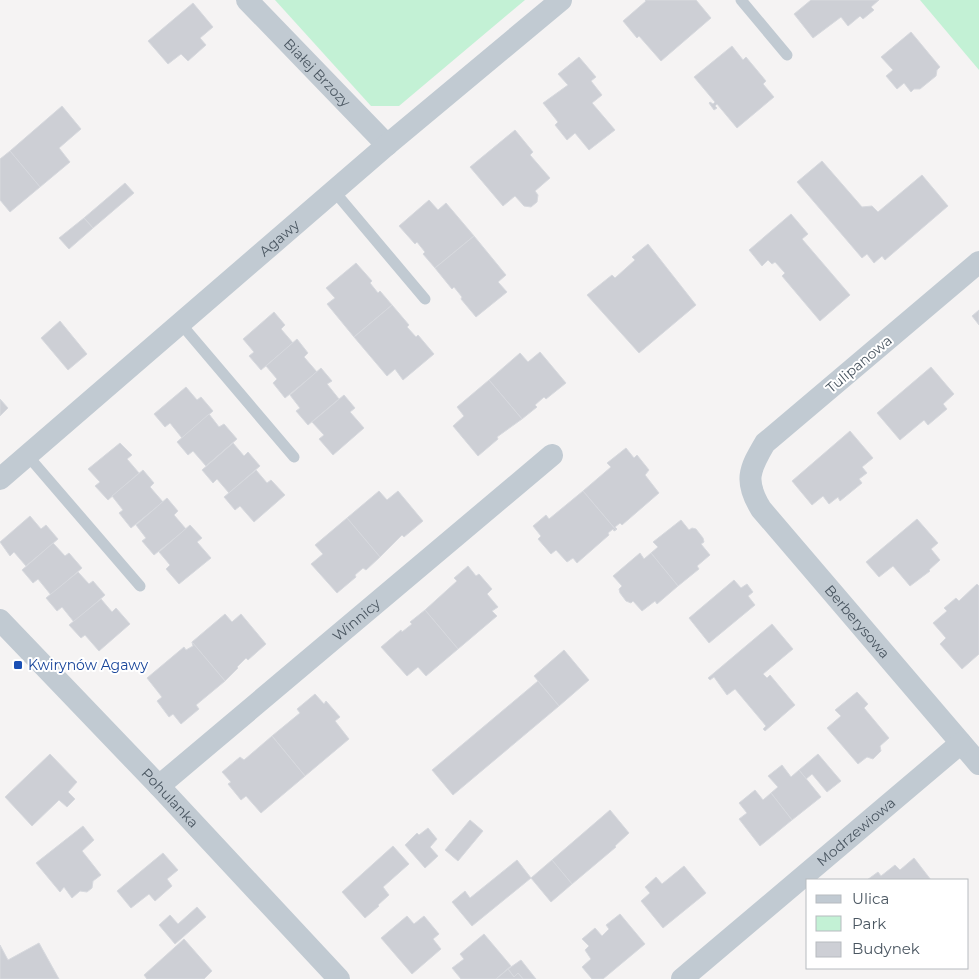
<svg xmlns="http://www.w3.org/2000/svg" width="979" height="979" viewBox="0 0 979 979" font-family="Montserrat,sans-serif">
	<rect width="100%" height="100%" fill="#f5f3f3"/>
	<g fill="#c3f1d5">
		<polygon points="275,0 525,0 399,106 371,106"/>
		<polygon points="920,0 979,0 979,70"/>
	</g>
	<g fill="#cdcfd5" stroke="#d7d9de">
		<polygon points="645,0 696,0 711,18 661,61 639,36 637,38 623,21 646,1"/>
		<polygon points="811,0 879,0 871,7 874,10 863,19 860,16 848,26 841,17 813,38 794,14"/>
		<polygon points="193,3 213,27 200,38 206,45 188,61 181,54 168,64 148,41"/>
		<polygon points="911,32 940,67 937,70 936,76 920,89 914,89 911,92 904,83 897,89 886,76 893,70 881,57"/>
		<polygon points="732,46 743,60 746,57 766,81 763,84 774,97 737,128 717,104 715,106 717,108 714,110 709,103 710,102 713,104 715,102 694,77"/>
		<polygon points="579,57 596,77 591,81 602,95 592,103 615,130 589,150 575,133 567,140 555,125 558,122 543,103 568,85 558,74"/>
		<polygon points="62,106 81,129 59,148 70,162 40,187 10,151"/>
		<polygon points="515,130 533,152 530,155 550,178 535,191 538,195 537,202 531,207 524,206 515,196 503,206 470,167"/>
		<polygon points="10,151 40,187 10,212 0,200 0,159"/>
		<polygon points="822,161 862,207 872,206 878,212 922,175 948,206 885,260 882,256 874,263 867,254 862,258 797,182"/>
		<polygon points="125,183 134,193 93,228 84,218"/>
		<polygon points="429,200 438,210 446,203 474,236 435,268 423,254 425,252 417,242 415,244 399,226"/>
		<polygon points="791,214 808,234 802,239 850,295 820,321 782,276 785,273 775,262 772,264 768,260 762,266 749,250"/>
		<polygon points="84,218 93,228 69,249 59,238"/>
		<polygon points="474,236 506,275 498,282 507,292 476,317 461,299 462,297 454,287 452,289 435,268"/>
		<polygon points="648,244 696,305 639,353 587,295 612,275 615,278 635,260 632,257"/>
		<polygon points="356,263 372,281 370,283 378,293 380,291 392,305 354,337 327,304 335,298 326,288"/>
		<polygon points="392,305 409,325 407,327 416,337 418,335 434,354 403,380 395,369 387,376 354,337"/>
		<polygon points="979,310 979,325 972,316"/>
		<polygon points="274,312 285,325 281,329 293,343 261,370 249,356 254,352 243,339"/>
		<polygon points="60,321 87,354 68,370 41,338"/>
		<polygon points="297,339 308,353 304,357 317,372 285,398 273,383 277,379 266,366"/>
		<polygon points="540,352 566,383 546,399 544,397 535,405 537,407 522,419 489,380 520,353 528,362"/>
		<polygon points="931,367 954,394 943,404 947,409 928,425 924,420 900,440 877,413"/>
		<polygon points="321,368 332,381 327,384 339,399 308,425 296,411 300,408 290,395"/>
		<polygon points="489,380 522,419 497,437 498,439 478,456 453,426 464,416 457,407"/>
		<polygon points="186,387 197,400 201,397 213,411 182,438 170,423 165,427 154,414"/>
		<polygon points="344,395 355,408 350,412 364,428 333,455 319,439 324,435 312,422"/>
		<polygon points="0,399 8,408 0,416"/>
		<polygon points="209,414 219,427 224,424 237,439 206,466 193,451 188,455 177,442"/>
		<polygon points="850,431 873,458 862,467 867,473 859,479 862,483 840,501 838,497 829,504 823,496 812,505 792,481"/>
		<polygon points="120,443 132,455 127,459 139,473 108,500 95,486 100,482 88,469"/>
		<polygon points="233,443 244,456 248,452 260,466 229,493 217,479 213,483 202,470"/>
		<polygon points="626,448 634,458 637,455 649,470 645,475 659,493 622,525 620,523 615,527 617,529 616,530 583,491 611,467 607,463"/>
		<polygon points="143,470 154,483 150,487 163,502 131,528 119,513 123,510 112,496"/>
		<polygon points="256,470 267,483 271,480 285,495 254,522 240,506 235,510 224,497"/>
		<polygon points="379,491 387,500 398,491 423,521 404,537 402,535 380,557 347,518"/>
		<polygon points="583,491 616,530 614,531 613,529 608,533 609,535 577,563 573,558 567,562 556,550 551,554 538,539 541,536 533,526 546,515 549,519"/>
		<polygon points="167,498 178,511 174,515 186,529 154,555 142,541 146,538 136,525"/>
		<polygon points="30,516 41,529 46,525 58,539 26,566 14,552 10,556 0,542"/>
		<polygon points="347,518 380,557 366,570 363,568 355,575 356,577 337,593 311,564 323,554 315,545"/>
		<polygon points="917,519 938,543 931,549 940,560 929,570 930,571 910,586 893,566 879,577 866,562"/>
		<polygon points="681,520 689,530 692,528 696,529 703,538 704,542 701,544 710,555 697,566 699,569 678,586 651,553 658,547 653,542"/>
		<polygon points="190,525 202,538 197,542 211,558 179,584 166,569 170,565 159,552"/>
		<polygon points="53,543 65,556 69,553 82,568 51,595 38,579 33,583 22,570"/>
		<polygon points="640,553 644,559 651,553 678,586 657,604 655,601 642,611 633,601 631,603 626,601 620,593 619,589 622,586 613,576"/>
		<polygon points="468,566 476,576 479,574 492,589 487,594 498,607 492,611 497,616 458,649 425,610 457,581 454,578"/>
		<polygon points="78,572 89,584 93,581 105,595 74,622 62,607 57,611 46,598"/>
		<polygon points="734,580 741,588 747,584 753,592 748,596 755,605 709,643 689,618"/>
		<polygon points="977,584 979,586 979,654 962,669 940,644 946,638 933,623 947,611 944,608 956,598 959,601"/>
		<polygon points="101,599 112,612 116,608 130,624 99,651 85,635 81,638 69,625"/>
		<polygon points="425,610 458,649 426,676 418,667 407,676 381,647 401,630 402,632 412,624 410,622"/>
		<polygon points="225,614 232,622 241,614 266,644 248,660 246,658 237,667 238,668 225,681 192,642"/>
		<polygon points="772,624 793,649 763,674 767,678 770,675 795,705 765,731 763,729 766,726 735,689 727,695 714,677 710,680 708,678"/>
		<polygon points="192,642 225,681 196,705 199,709 181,724 173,714 169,717 157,701 162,697 147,678 184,647 186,650 193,646"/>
		<polygon points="564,650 589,680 559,706 534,676"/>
		<polygon points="538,681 559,706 453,795 432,770"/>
		<polygon points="857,692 868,704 864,708 889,738 880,746 881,751 873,759 867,757 858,764 827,728 841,716 835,710"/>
		<polygon points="315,694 324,704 326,701 340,717 335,721 349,739 305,776 272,736 300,713 297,709"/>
		<polygon points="272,736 305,776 261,813 246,796 241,800 228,784 231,782 222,772 240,757 244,760"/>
		<polygon points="50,754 77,782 68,792 75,799 67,807 59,800 32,826 5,797"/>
		<polygon points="818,754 841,781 827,792 812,774 806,779 799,770"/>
		<polygon points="782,765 791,777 799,770 821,797 792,820 771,793 778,787 768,776"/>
		<polygon points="755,790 763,800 771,793 792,820 760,846 739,819 747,813 739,803"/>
		<polygon points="610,810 629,833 615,846 616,847 572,884 552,860"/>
		<polygon points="470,820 483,831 458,861 445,850"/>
		<polygon points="83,826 94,840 82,851 101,875 93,881 92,888 87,892 80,891 72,898 64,887 60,892 36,863"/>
		<polygon points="428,828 437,839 430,847 438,856 425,868 405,845 417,833 419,835"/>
		<polygon points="393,846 409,864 383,887 389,895 378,905 379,906 365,918 342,892"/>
		<polygon points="163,853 178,870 167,879 172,886 155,901 149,894 131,908 117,891"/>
		<polygon points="914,858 931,880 867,880 878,872 881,876 895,865 900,870"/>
		<polygon points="517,860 531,878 472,926 452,902 465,891 470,898"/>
		<polygon points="552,860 572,884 551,902 531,878"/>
		<polygon points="684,866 706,893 663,928 641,901 650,893 645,887 656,877 662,884"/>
		<polygon points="197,907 206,917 175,944 159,925 170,915 178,924"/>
		<polygon points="620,914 645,944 603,979 592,979 582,967 591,959 585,950 589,946 582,939 595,928 602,936 609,929 606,925"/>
		<polygon points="407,916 414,924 424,916 439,934 433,939 441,949 412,974 381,938"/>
		<polygon points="484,934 511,966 496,979 461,979 452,968 464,959 460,954"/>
		<polygon points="184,939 212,971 204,979 147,979 144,975"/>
		<polygon points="39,943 59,979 0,979 0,945 8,960"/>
		<polygon points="521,960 536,979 523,979 518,973 514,977 508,969"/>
		<polygon points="508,969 514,977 518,973 523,979 496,979"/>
	</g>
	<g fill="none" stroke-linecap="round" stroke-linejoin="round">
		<g stroke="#c1cad2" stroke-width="11">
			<polyline points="741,0 787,55"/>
			<polyline points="334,191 425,299"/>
			<polyline points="181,324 294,457"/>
			<polyline points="28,456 140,586"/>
		</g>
		<g stroke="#c1cad2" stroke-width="22">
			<path id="s1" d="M 247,0 L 387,145"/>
			<path id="s2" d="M 979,262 L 765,443 C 749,470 744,481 761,509 L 979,764"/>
			<path id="s3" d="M 0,479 L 387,145 L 561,0"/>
			<path id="s4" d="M 0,620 L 159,786 L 339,979"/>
			<path id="s5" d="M 159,786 L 552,455"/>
			<path id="s6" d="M 682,979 L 961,743"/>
		</g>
	</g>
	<rect fill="#1a4fb4" stroke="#fff" stroke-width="2" x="13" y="660" width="10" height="10" rx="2.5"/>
	<g text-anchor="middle" stroke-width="4" stroke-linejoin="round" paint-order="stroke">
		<g font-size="14" fill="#4a5661" stroke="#fff">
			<text dy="5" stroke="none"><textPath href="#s1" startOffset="101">Białej Brzozy</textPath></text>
			<text dy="5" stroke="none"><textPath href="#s3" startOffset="369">Agawy</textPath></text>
			<text transform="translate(859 364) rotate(-40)" y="5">Tulipanowa</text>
			<text dy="5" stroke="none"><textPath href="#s5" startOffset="258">Winnicy</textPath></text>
			<text dy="5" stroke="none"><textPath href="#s2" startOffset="500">Berberysowa</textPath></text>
			<text dy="5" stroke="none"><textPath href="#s4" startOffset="246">Pohulanka</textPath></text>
			<text dy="5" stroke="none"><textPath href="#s6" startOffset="228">Modrzewiowa</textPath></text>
		</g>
		<g font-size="14" fill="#164399" stroke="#fff" text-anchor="start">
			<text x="28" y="670">Kwirynów Agawy</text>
		</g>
	</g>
	<rect x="806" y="879" width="162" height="90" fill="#ffffff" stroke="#b7bbc0"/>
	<rect x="816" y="895" width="25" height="8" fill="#c1cad2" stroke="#b7bbc0"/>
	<text x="852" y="904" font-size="15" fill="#4a5661">Ulica</text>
	<rect x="816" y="916" width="25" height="15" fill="#c3f1d5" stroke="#b7bbc0"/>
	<text x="852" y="929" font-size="15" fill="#4a5661">Park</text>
	<rect x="816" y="942" width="25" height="15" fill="#cdcfd5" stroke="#b7bbc0"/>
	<text x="852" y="954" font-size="15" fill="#4a5661">Budynek</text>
</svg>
